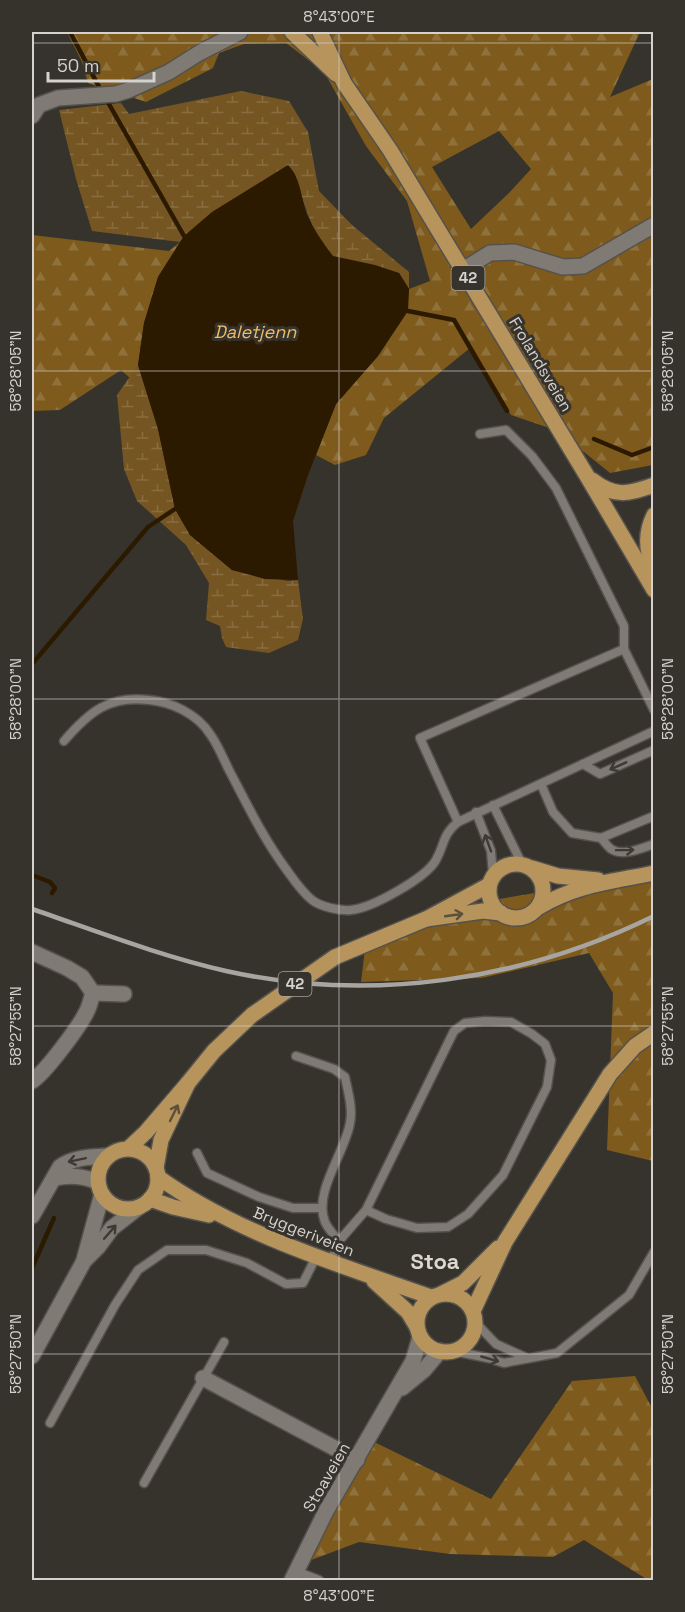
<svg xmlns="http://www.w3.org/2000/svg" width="685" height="1612" viewBox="0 0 685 1612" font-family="'Space Grotesk',sans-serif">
	<defs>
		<pattern id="forest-firs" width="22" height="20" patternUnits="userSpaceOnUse" patternTransform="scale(1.5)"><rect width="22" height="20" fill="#7e5a1c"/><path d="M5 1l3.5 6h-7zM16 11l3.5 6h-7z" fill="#8f713c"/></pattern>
		<pattern id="wetland-marsh" width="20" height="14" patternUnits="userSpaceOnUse" patternTransform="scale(1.5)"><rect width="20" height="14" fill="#755622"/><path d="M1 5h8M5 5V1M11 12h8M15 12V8" fill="none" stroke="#886d41"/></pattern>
	</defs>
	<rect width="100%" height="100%" fill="#36332d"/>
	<g fill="url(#forest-firs)" fill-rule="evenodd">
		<path d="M 67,32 L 640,32 L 610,97 L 653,79 L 653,465 L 610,473 L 558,431 L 511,415 L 470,348 L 384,418 L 366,455 L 335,465 L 316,455 L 336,404 L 378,356 L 407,311 L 409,289 L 430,281 L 407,201 L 366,146 L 324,72 L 286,43 L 244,44 L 219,53 L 213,68 L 146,102 L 88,83 L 82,62 ZM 499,131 L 531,169 L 509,193 L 471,229 L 432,167 Z"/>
		<polygon points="32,235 169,251 180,242 158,277 144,323 138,365 130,378 121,370 60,410 32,411"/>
		<polygon points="653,870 653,1161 607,1150 613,993 589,953 482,978 361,982 366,941 428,911 618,879"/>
		<polygon points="635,1376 653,1410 653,1580 648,1580 584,1540 553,1557 450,1554 359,1542 306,1562 368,1439 491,1499 572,1381"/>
	</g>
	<g fill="url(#wetland-marsh)">
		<path d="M 241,91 L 289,101 L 308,132 L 319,191 L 352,225 L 409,272 L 409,289 L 399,273 C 384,269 345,263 334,257 C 315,246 301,193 294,172 L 184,236 L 180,242 L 92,231 L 76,179 L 59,110 L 121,103 L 129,114 Z"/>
		<polygon points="138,365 158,429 175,509 190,535 232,570 288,581 298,580 303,619 298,640 269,653 226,647 222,638 220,626 206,620 209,583 186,545 137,501 124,469 117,395"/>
	</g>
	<path fill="#2c1a00" d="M 288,165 C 301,178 301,198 307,215 C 314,230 323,243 333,256 L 375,265 L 399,273 L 409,289 L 408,311 L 378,356 L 336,404 L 308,475 L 293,521 L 298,580 L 265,579 L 232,570 L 190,535 L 175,509 L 158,429 L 138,365 L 144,323 L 158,277 L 184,236 L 212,212 Z"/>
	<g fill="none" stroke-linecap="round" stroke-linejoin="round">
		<g stroke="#2c1a00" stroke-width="4.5">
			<polyline points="70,32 97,83 184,236"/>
			<polyline points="408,311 454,320 507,411"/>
			<polyline points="594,439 632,455 654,447"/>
			<polyline points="32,664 148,527 175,509"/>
			<polyline points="32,875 50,882 55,888 52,893"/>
			<polyline points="32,1268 54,1218"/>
		</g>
		<defs>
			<g id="service">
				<polyline points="480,434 506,430 532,456 556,488 624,626 624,649 654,710"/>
				<path d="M 64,741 C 89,712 109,695 149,700 C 172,702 197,714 210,734 C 218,745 223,758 229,770 C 247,804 263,838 286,869 C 294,880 301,891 312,900 C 321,907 340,911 351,910 C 372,908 426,878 436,860 C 445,844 442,835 458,822 L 654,731"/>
				<polyline points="583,764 600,774 654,750"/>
				<polyline points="541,784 553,812 572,833 601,838 654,816"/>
				<polyline points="493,805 522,864"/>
				<polyline points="476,812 491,851 493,875"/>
				<polyline points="458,822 420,738 624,649"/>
				<path d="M 601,838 C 604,841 607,846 611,849 C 623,857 642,848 654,844"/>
				<path d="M 296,1056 L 334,1069 L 345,1077 C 348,1092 353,1108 350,1123 C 345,1153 313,1192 325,1222 C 328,1229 335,1236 339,1241"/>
				<polyline points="197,1153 207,1173 259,1197 293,1208 322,1208"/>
				<polyline points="331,1260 339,1241 366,1210 454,1031 465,1023 485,1021 511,1022 532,1034 545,1044 551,1060 547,1087 503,1175 468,1214 448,1227 417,1228 386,1219 366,1210"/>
				<polyline points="476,1323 496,1344 527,1358"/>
				<polyline points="453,1351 488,1358 504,1363 557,1353 629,1295 654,1252"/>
				<polyline points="50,1423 115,1305 138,1270 167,1250 206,1250 247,1263 286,1284 303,1283 317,1255"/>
				<polyline points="144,1483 224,1342"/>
				<polyline points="296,1571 319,1580"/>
			</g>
			<g id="minor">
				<polyline points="32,116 39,105 58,98 116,94 129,90 169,72 199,53 240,32"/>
				<polyline points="463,270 490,253 514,252 563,267 583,266 654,225"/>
				<path d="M 32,952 L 67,968 L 82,977 L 93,993 C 91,999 90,1005 87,1011 C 80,1026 45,1073 32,1081"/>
				<polyline points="93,993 124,994"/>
				<polyline points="203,1378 357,1460"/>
			</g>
			<g id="tertiary">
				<path d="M 55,1178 C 71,1175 83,1176 98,1182"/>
				<path d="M 32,1216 L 60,1167 C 73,1157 91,1157 107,1156"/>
				<polyline points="402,1388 424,1370 440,1351"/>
				<polyline points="292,1580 326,1511 413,1361 420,1337"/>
			</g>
			<g id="secondary">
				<polyline points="84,1260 102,1194"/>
				<polyline points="32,1356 84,1261 98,1247 112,1228 139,1207"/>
			</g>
			<g id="primary">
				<polyline points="292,32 336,74"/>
				<polyline points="320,32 344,83 390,150 587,476 654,590"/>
				<path d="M 592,480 C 615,498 628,494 654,485"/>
				<path d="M 654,515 C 646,531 645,550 654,565"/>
				<circle cx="516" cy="891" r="27"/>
				<polyline points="532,868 558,876 598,880"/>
				<polyline points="489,885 426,919 483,911 501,913"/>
				<path d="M 539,907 C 578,884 611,882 654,873"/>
				<polyline points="188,1083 214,1051 252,1015 335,957 426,919"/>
				<polyline points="129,1148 146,1132 188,1083 161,1140 156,1168"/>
				<circle cx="128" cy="1179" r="30"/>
				<path d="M 158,1177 C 237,1234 340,1265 431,1297"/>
				<polyline points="150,1199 173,1207 209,1215"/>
				<polyline points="374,1281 408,1312 417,1327"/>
				<circle cx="446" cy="1323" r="29"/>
				<polyline points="441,1294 463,1283 498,1248"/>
				<polyline points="473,1311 505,1242 610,1074 635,1046 654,1033"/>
			</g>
		</defs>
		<use href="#service" stroke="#55514c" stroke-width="11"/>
		<use href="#minor" stroke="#55514c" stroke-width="18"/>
		<use href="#tertiary" stroke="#55514c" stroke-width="18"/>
		<use href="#secondary" stroke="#55514c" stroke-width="18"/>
		<use href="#primary" stroke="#55514c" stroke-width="18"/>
		<use href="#service" stroke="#7f7b74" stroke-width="8"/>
		<use href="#minor" stroke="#7f7b74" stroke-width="15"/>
		<use href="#tertiary" stroke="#7f7b74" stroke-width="15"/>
		<use href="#secondary" stroke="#7f7b74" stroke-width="15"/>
		<use href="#primary" stroke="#b6945c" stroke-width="15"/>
		<path stroke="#a8a5a1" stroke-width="4.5" d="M 32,909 C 96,931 160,956 226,971 C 370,1003 522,981 654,916"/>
	</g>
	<defs><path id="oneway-shaft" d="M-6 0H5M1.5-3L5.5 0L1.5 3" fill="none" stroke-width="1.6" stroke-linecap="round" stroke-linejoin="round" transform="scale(1.5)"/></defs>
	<g stroke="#3d3a34">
		<use href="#oneway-shaft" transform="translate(618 766) rotate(156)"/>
		<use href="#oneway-shaft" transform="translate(488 843) rotate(-110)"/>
		<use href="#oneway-shaft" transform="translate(625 850) rotate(-1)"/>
		<use href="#oneway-shaft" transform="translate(77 1160) rotate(168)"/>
		<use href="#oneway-shaft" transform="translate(110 1232) rotate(-49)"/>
		<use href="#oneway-shaft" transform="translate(490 1359) rotate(16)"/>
	</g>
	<g stroke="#5c503b">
		<use href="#oneway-shaft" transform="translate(454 915) rotate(-8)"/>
		<use href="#oneway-shaft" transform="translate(174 1113) rotate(-64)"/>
	</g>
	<path fill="none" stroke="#d4d1ce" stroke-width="1.5" stroke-opacity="0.45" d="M 339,32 L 339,1580M 32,43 L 654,43M 32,371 L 654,371M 32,699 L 654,699M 32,1026 L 654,1026M 32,1354 L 654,1354"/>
	<g text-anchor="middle" stroke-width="6" stroke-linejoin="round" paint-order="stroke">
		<g fill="#36332d" stroke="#a5a29e" stroke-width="1.5">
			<rect x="451.5" y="266" width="33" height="24" rx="4.5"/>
			<rect x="278.5" y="972" width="33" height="24" rx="4.5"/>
		</g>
		<g font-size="15" font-weight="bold" fill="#d4d1ce">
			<text x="468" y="283">42</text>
			<text x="295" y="989">42</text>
		</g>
		<g font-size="16" fill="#d4d1ce" stroke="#36332d">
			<text transform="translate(541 364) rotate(59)" y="6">Frolandsveien</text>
			<text transform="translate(304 1231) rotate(22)" y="6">Bryggeriveien</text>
			<text transform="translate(326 1477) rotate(-60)" y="6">Stoaveien</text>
		</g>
		<g font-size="18" font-style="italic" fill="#f0bb66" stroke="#36332d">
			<text x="255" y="338">Daletjenn</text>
		</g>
		<g font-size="22" font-weight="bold" fill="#dcd7d0" stroke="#36332d">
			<text x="435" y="1269">Stoa</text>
		</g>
	</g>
	<rect width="685" height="1612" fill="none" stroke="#36332d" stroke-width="66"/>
	<path d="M48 72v9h106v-9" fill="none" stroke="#d4d1ce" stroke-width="3"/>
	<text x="57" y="72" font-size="18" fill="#d4d1ce" stroke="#36332d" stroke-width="4.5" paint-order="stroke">50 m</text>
	<rect x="33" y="33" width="619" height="1546" fill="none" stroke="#d4d1ce" stroke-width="2"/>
	<g font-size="15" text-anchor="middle" fill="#d4d1ce">
		<text x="339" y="22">8°43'00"E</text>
		<text transform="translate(16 371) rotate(-90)" y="5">58°28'05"N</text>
		<text transform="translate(668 371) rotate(-90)" y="5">58°28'05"N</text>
		<text transform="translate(16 699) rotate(-90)" y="5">58°28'00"N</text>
		<text transform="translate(668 699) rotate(-90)" y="5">58°28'00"N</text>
		<text transform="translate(16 1026) rotate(-90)" y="5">58°27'55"N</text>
		<text transform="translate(668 1026) rotate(-90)" y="5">58°27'55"N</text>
		<text transform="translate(16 1354) rotate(-90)" y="5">58°27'50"N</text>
		<text transform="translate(668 1354) rotate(-90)" y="5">58°27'50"N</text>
		<text x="339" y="1601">8°43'00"E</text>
	</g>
</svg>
